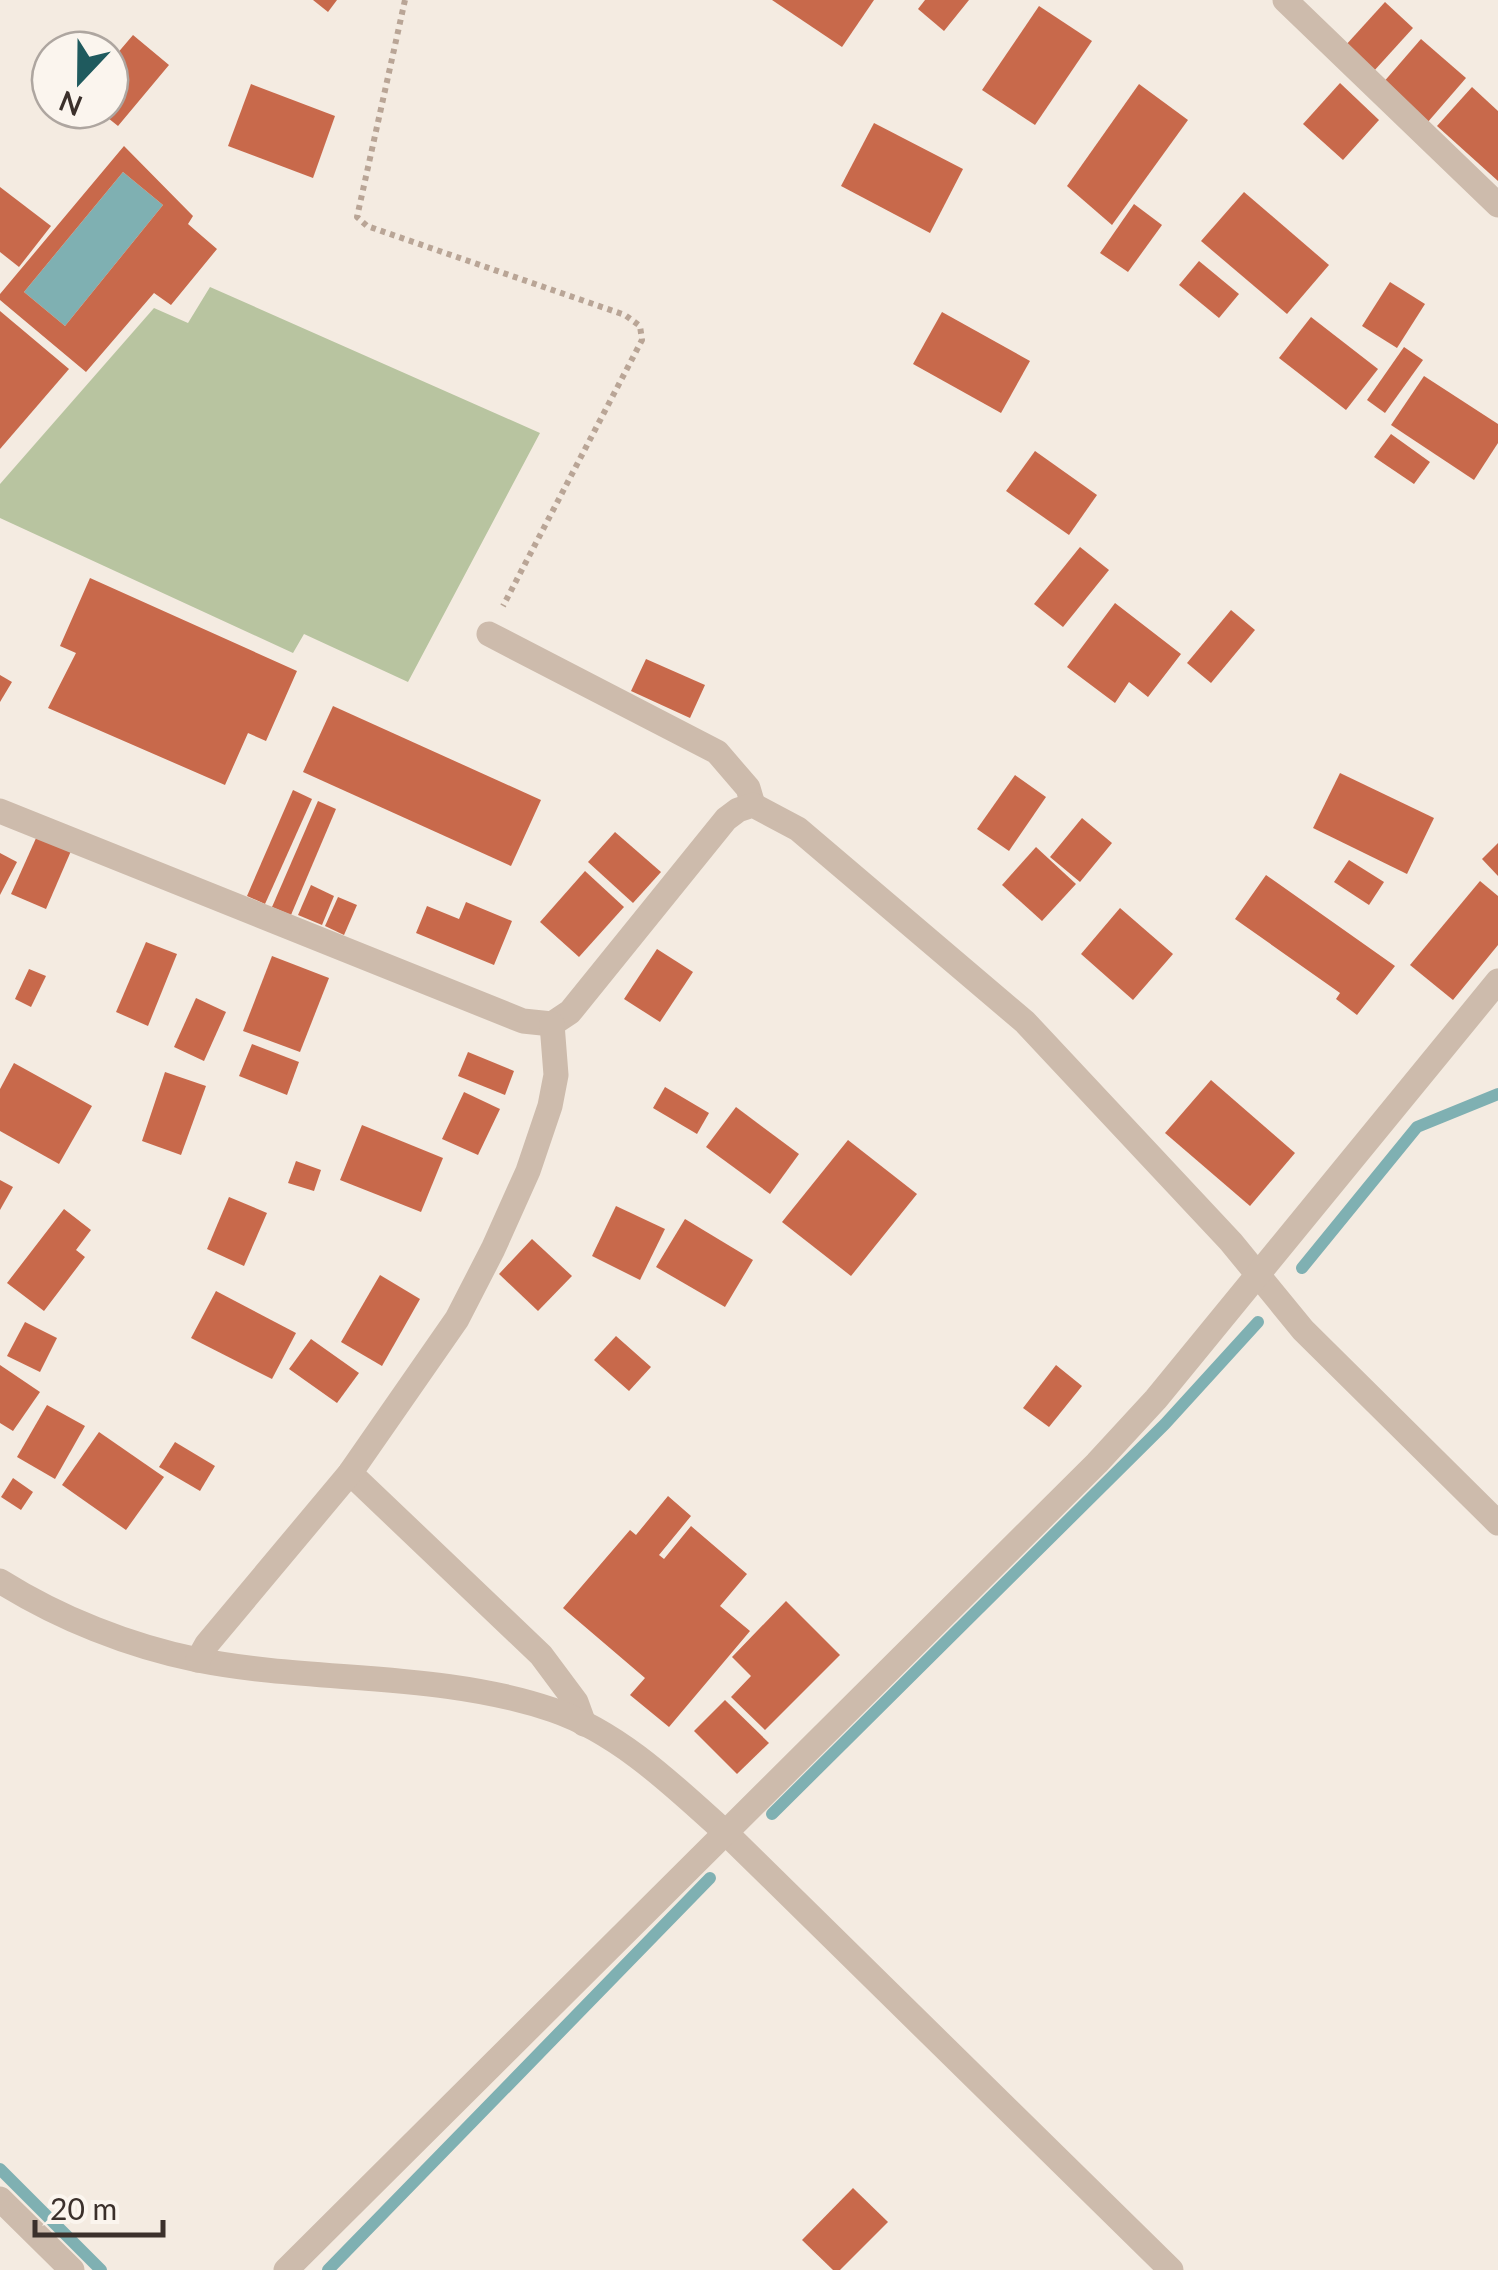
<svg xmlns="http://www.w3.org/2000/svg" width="1498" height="2270" viewBox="0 0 1498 2270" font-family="Lato,sans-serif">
	<rect width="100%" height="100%" fill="#f4ebe1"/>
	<polygon fill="#b8c4a0" points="210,287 540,433 408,682 304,634 293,653 0,518 0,484 154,308 188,323"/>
	<polygon fill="#7fb0b2" points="123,172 163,205 65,326 24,292"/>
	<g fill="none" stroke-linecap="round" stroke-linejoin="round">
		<g stroke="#7fb0b2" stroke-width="12">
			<polyline points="1302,1268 1417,1127 1498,1094"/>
			<polyline points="772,1814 1165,1424 1258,1322"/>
			<polyline points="0,2169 101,2270"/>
			<polyline points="328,2270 710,1878"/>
		</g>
	</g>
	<g fill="#c8694b" fill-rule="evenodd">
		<polygon points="313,0 337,0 328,12"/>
		<polygon points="772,0 874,0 842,47"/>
		<polygon points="925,0 969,0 944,31 918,9"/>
		<polygon points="1385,2 1413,28 1373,72 1345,46"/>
		<polygon points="1039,6 1092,41 1035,125 982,90"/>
		<polygon points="133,35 169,65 118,126 98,110 110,110 110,62"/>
		<polygon points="1421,39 1466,78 1427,123 1382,84"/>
		<polygon points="1340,83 1379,120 1343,160 1303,124"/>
		<polygon points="251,84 335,116 313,178 228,146"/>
		<polygon points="1139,84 1188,120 1112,225 1067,186"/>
		<polygon points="1472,87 1498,111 1498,181 1437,126"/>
		<polygon points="874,123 963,169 930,233 841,186"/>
		<path d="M 124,146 L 193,216 L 188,224 L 217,249 L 171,305 L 154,293 L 86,372 L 0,300 L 0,294 ZM 123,172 L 163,205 L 65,326 L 24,292 Z"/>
		<polygon points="0,187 51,226 19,267 0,252"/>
		<polygon points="1244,192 1329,265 1287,314 1201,241"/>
		<polygon points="1134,204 1162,225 1128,272 1100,253"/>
		<polygon points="1199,261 1239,294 1219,318 1179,285"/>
		<polygon points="1390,282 1425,304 1397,348 1362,326"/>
		<polygon points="0,311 69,369 0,449"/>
		<polygon points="942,312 1030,361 1001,413 913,364"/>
		<polygon points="1311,317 1378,369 1346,410 1279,358"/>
		<polygon points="1404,347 1423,360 1385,413 1367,400"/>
		<polygon points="1424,376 1498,424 1498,443 1474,480 1391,425"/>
		<polygon points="1391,434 1430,462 1414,484 1374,457"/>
		<polygon points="1035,451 1097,495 1069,535 1006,491"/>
		<polygon points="1080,547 1109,570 1063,627 1034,604"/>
		<polygon points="90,578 297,671 266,741 248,733 225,785 48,708 76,653 60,646"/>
		<polygon points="1115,603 1181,654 1148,697 1129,682 1115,703 1067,667"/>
		<polygon points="1231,610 1255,630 1211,683 1187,663"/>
		<polygon points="646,659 705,685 690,718 631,691"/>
		<polygon points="0,675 12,682 0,702"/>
		<polygon points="333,706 541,800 511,866 303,772"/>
		<polygon points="1340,773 1434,818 1407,874 1313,828"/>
		<polygon points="1015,775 1046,797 1009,851 977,829"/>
		<polygon points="293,790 312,799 265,904 247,896"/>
		<polygon points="318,801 336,809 291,915 272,907"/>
		<polygon points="1082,818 1112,843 1080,882 1050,857"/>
		<polygon points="615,832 661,872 633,903 588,862"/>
		<polygon points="37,836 71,851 46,909 11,894"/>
		<polygon points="1498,843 1498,876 1482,859"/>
		<polygon points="1036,847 1076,884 1042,921 1002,885"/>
		<polygon points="0,853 17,862 0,895"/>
		<polygon points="1349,860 1384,882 1369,905 1334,882"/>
		<polygon points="585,871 624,907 579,957 540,922"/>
		<polygon points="1266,875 1395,966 1357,1015 1336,999 1340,993 1235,919"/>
		<polygon points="1480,881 1498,896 1498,945 1453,1000 1410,965"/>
		<polygon points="311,885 334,896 322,925 298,915"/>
		<polygon points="338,897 357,905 344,935 325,926"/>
		<polygon points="466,902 512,921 494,965 416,933 427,906 459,919"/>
		<polygon points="1120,908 1173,954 1133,1000 1081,954"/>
		<polygon points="146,942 177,954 148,1026 116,1012"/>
		<polygon points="657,949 693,972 660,1022 624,999"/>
		<polygon points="272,956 329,978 300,1052 243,1031"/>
		<polygon points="29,969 46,976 31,1007 15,999"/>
		<polygon points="196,998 226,1012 204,1061 174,1047"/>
		<polygon points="252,1044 299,1062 287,1095 239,1076"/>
		<polygon points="468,1052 514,1071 505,1095 458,1076"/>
		<polygon points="14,1063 92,1106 59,1164 0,1131 0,1089"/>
		<polygon points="165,1072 206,1086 181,1155 142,1141"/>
		<polygon points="1211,1080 1295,1153 1250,1206 1165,1133"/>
		<polygon points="665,1087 709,1113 697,1134 653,1108"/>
		<polygon points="464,1092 500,1109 478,1155 442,1139"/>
		<polygon points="736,1107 799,1154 770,1194 706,1147"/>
		<polygon points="362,1125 443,1158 421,1212 340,1180"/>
		<polygon points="848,1140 917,1194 851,1276 782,1222"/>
		<polygon points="296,1161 321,1170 314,1191 288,1183"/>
		<polygon points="0,1180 13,1187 0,1210"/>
		<polygon points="229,1197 267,1213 244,1266 207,1249"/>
		<polygon points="616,1206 665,1229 640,1280 592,1256"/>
		<polygon points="64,1209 91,1230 76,1250 85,1257 44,1311 7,1283"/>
		<polygon points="685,1219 753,1260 725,1307 656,1267"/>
		<polygon points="532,1239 572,1276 538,1311 499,1274"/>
		<polygon points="380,1275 420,1299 382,1366 341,1342"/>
		<polygon points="216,1291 296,1333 272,1379 191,1338"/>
		<polygon points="25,1322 57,1338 40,1372 7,1356"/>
		<polygon points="616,1336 651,1367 629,1391 594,1360"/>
		<polygon points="311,1339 359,1373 337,1403 289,1369"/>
		<polygon points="0,1365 40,1392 13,1431 0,1423"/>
		<polygon points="1056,1365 1082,1386 1049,1427 1023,1408"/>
		<polygon points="47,1405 85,1426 55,1479 17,1457"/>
		<polygon points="99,1432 164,1477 126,1530 62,1485"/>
		<polygon points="175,1442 215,1466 200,1491 159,1467"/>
		<polygon points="13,1478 33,1492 21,1510 1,1497"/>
		<polygon points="668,1496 691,1516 659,1555 664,1559 691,1526 747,1574 720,1606 750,1631 669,1727 630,1695 645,1678 563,1608 630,1530 636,1535"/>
		<polygon points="786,1601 840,1655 765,1730 731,1697 751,1676 732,1657"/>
		<polygon points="725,1700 769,1743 737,1774 694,1731"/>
		<polygon points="853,2188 888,2222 840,2270 833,2270 802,2240"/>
	</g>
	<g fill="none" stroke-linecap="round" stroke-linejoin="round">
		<polyline stroke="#b9a596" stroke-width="6" stroke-dasharray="5 5" stroke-linecap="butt" points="405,0 357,217 367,226 625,315 640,326 642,340 503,606"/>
		<g stroke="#cdbbac" stroke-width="25">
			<polyline points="1285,0 1498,205"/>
			<polyline points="489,634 717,752 748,788 753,805"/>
			<polyline points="0,811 523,1021 552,1024 570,1012 726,819 738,810 753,805 798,829 1025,1022 1231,1242 1303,1330 1498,1523"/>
			<polyline points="350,1473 541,1655 576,1702 584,1724"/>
			<path d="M 0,1581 C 59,1618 129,1646 198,1660 C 314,1683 439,1671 553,1710 C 620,1733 675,1787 726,1833 L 1171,2270"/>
			<polyline points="198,1660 207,1644 350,1473 457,1319 493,1249 528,1171 550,1106 556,1075 552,1024"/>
			<polyline points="0,2199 72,2270"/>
			<polyline points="286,2270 1097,1463 1156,1399 1498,981"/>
		</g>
	</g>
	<g transform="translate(80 80) rotate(202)"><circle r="48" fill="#fbf5ee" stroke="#aea6a0" stroke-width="2.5"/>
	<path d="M0-8L18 38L0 25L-18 38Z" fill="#1f5a5e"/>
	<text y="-15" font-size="28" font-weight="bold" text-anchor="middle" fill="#3b302b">N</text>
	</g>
	<path d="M35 2220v15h128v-15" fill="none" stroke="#3b302b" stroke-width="5"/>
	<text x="50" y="2220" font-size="30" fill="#3b302b" stroke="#fbf5ee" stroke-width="8" paint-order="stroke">20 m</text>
</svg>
